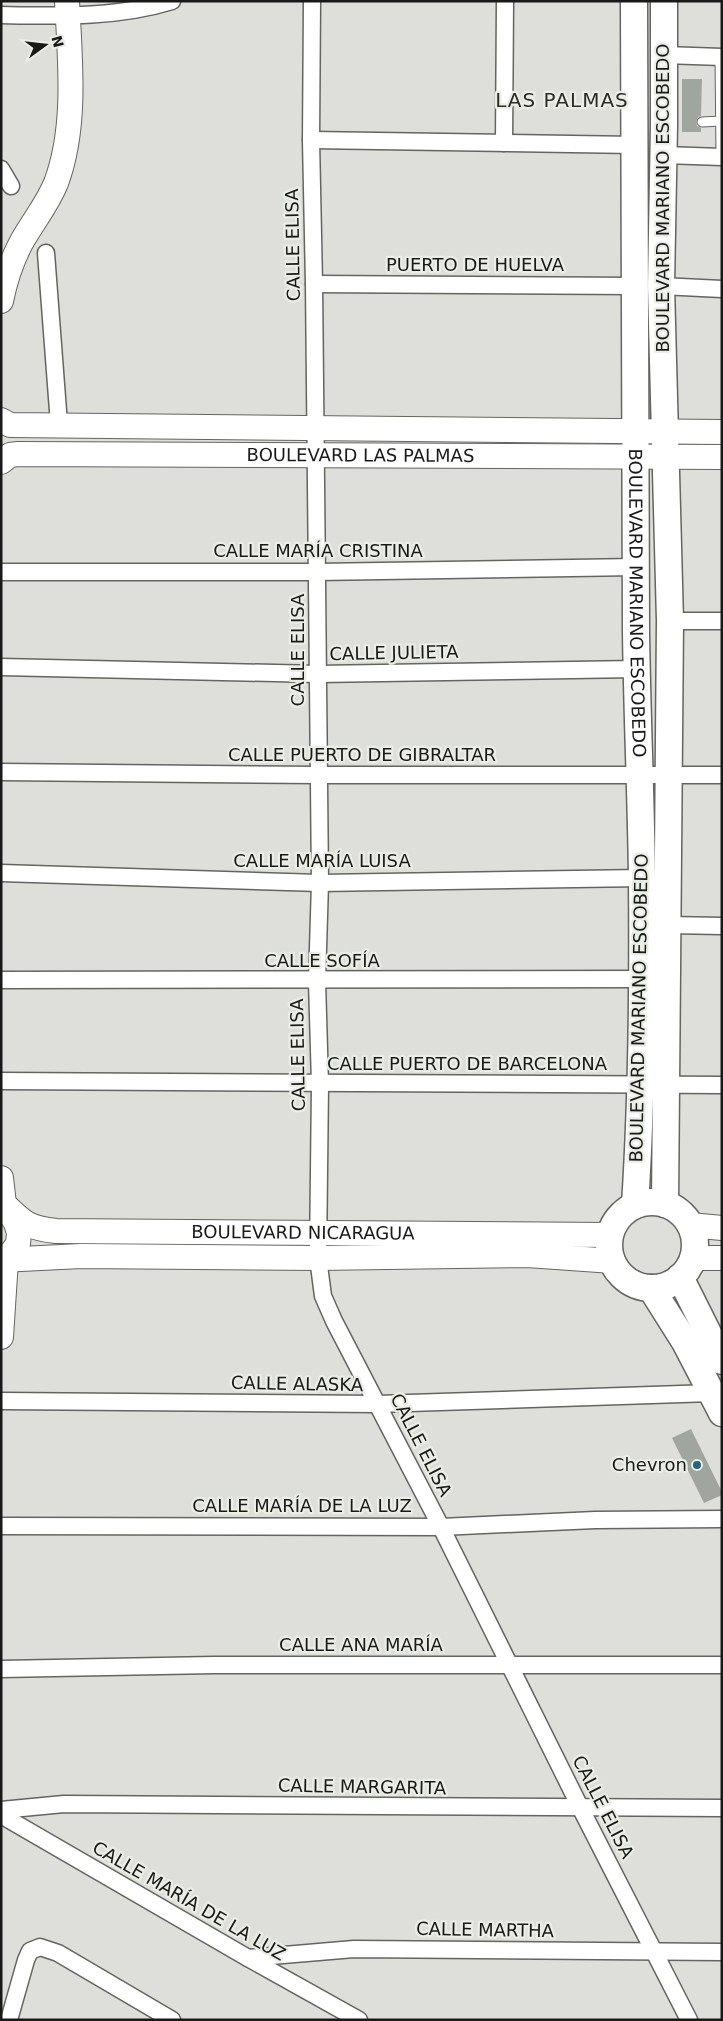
<svg xmlns="http://www.w3.org/2000/svg" width="723" height="2021" viewBox="0 0 723 2021" font-family="'DejaVu Sans',sans-serif">
	<rect width="100%" height="100%" fill="#dedfda"/>
	<g fill="#a1a5a0">
		<polygon points="682,79 702,79 701,116 698,117 696,122 697,126 701,128 701,132 682,132"/>
		<polygon points="691,1429 722,1492 722,1495 704,1503 672,1438"/>
	</g>
	<g fill="none" stroke-linecap="round" stroke-linejoin="round">
		<defs>
			<g id="lane">
				<polyline points="720,57 721,157"/>
				<polyline points="702,122 721,121"/>
			</g>
			<g id="street">
				<polyline points="312,1 311,140 314,284 320,883 317,981 320,1084 318,1258 323,1296 334,1321 441,1527 581,1809 689,2020"/>
				<path d="M 1,15 C 58,16 117,18 172,1"/>
				<polyline points="664,55 722,57"/>
				<polyline points="311,140 635,145"/>
				<polyline points="504,143 505,1"/>
				<polyline points="664,155 722,157"/>
				<polyline points="1,169 11,186"/>
				<polyline points="46,253 59,424"/>
				<polyline points="314,284 636,286"/>
				<polyline points="661,286 722,289"/>
				<polyline points="1,572 317,572 636,567"/>
				<polyline points="670,621 722,621"/>
				<polyline points="1,667 318,674 637,669"/>
				<polyline points="1,772 319,775 722,775"/>
				<polyline points="1,873 320,883 642,878"/>
				<polyline points="668,925 722,926"/>
				<polyline points="1,980 642,979"/>
				<polyline points="1,1081 722,1085"/>
				<polyline points="1,1401 378,1404 712,1393"/>
				<polyline points="1,1526 441,1527 595,1520 722,1519"/>
				<polyline points="1,1669 214,1665 722,1665"/>
				<polyline points="1,1810 64,1804 722,1808"/>
				<polyline points="1,1815 248,1958 359,2020"/>
				<polyline points="248,1958 354,1949 722,1952"/>
				<polyline points="9,2020 26,1960 30,1951 40,1947 58,1953 172,2020"/>
			</g>
			<g id="secondary">
				<path d="M 1,301 C 5,281 12,260 21,243 C 32,223 47,205 56,183 C 77,127 70,60 67,1"/>
				<polyline points="1,420 10,425 722,432"/>
				<path id="s1" d="M 1,462 L 10,455 L 18,454 L 722,457"/>
				<polyline points="1,1178 4,1204 16,1223 19,1233 18,1244 6,1260 1,1337"/>
				<path id="s2" d="M 1,1211 L 4,1204 C 24,1223 28,1228 56,1231 L 611,1235"/>
				<polyline points="690,1225 722,1228"/>
				<polyline points="693,1258 722,1258"/>
				<polyline points="1,1260 81,1256 318,1258 527,1255 613,1261"/>
			</g>
			<g id="primary">
				<path id="s3" d="M 634,1 C 636,211 634,421 636,631 C 637,713 641,796 642,879 C 643,987 642,1097 635,1205"/>
				<polyline points="664,1 664,125 661,286 670,621 665,1204"/>
				<circle cx="652" cy="1245" r="43"/>
				<polyline points="680,1277 722,1361"/>
				<polyline points="651,1288 685,1342 722,1413"/>
			</g>
		</defs>
		<use href="#lane" stroke="#646560" stroke-width="11"/>
		<use href="#street" stroke="#646560" stroke-width="19"/>
		<use href="#secondary" stroke="#646560" stroke-width="26"/>
		<use href="#primary" stroke="#646560" stroke-width="29"/>
		<use href="#lane" stroke="#fff" stroke-width="9"/>
		<use href="#street" stroke="#fff" stroke-width="16"/>
		<use href="#secondary" stroke="#fff" stroke-width="24"/>
		<use href="#primary" stroke="#fff" stroke-width="26"/>
	</g>
	<circle fill="#216776" stroke="#ebede7" stroke-width="2" cx="697" cy="1465" r="5"/>
	<g text-anchor="middle" stroke-width="4.5" stroke-linejoin="round" paint-order="stroke">
		<g font-size="18" fill="#191a18" stroke="#ebede7">
			<text transform="translate(663 198) rotate(-90)" y="6">BOULEVARD MARIANO ESCOBEDO</text>
			<text transform="translate(293 245) rotate(-91)" y="6">CALLE ELISA</text>
			<text x="475" y="271">PUERTO DE HUELVA</text>
			<text dy="6" stroke="none"><textPath href="#s1" startOffset="362">BOULEVARD LAS PALMAS</textPath></text>
			<text x="318" y="557">CALLE MARÍA CRISTINA</text>
			<text dy="6" stroke="none"><textPath href="#s3" startOffset="602">BOULEVARD MARIANO ESCOBEDO</textPath></text>
			<text transform="translate(298 650) rotate(-90)" y="6">CALLE ELISA</text>
			<text transform="translate(394 653) rotate(-1)" y="6">CALLE JULIETA</text>
			<text x="362" y="761">CALLE PUERTO DE GIBRALTAR</text>
			<text x="322" y="867">CALLE MARÍA LUISA</text>
			<text x="322" y="967">CALLE SOFÍA</text>
			<text transform="translate(639 1008) rotate(-89)" y="6">BOULEVARD MARIANO ESCOBEDO</text>
			<text transform="translate(298 1055) rotate(-91)" y="6">CALLE ELISA</text>
			<text x="467" y="1070">CALLE PUERTO DE BARCELONA</text>
			<text dy="6" stroke="none"><textPath href="#s2" startOffset="315">BOULEVARD NICARAGUA</textPath></text>
			<text transform="translate(297 1384) rotate(1)" y="6">CALLE ALASKA</text>
			<text transform="translate(421 1445) rotate(63)" y="6">CALLE ELISA</text>
			<text x="302" y="1512">CALLE MARÍA DE LA LUZ</text>
			<text x="361" y="1651">CALLE ANA MARÍA</text>
			<text transform="translate(362 1787) rotate(1)" y="6">CALLE MARGARITA</text>
			<text transform="translate(603 1807) rotate(63)" y="6">CALLE ELISA</text>
			<text transform="translate(189 1901) rotate(30)" y="6">CALLE MARÍA DE LA LUZ</text>
			<text transform="translate(485 1930) rotate(1)" y="6">CALLE MARTHA</text>
		</g>
		<g font-size="18" fill="#191a18" stroke="#ebede7" text-anchor="end">
			<text x="687" y="1471">Chevron</text>
		</g>
		<g font-size="20" letter-spacing="1" fill="#2d2e29" stroke="#ebede7">
			<text x="562" y="107">LAS PALMAS</text>
		</g>
	</g>
	<rect width="723" height="2021" fill="none" stroke="#191a18" stroke-width="5"/>
	<g transform="translate(45 45) rotate(75)" stroke="#ebede7" stroke-width="4" paint-order="stroke">
	<path d="M0-4L9 19L0 12L-9 19Z" fill="#191a18"/>
	<text y="-8" font-size="14" font-weight="bold" text-anchor="middle" fill="#191a18">N</text>
	</g>
</svg>
